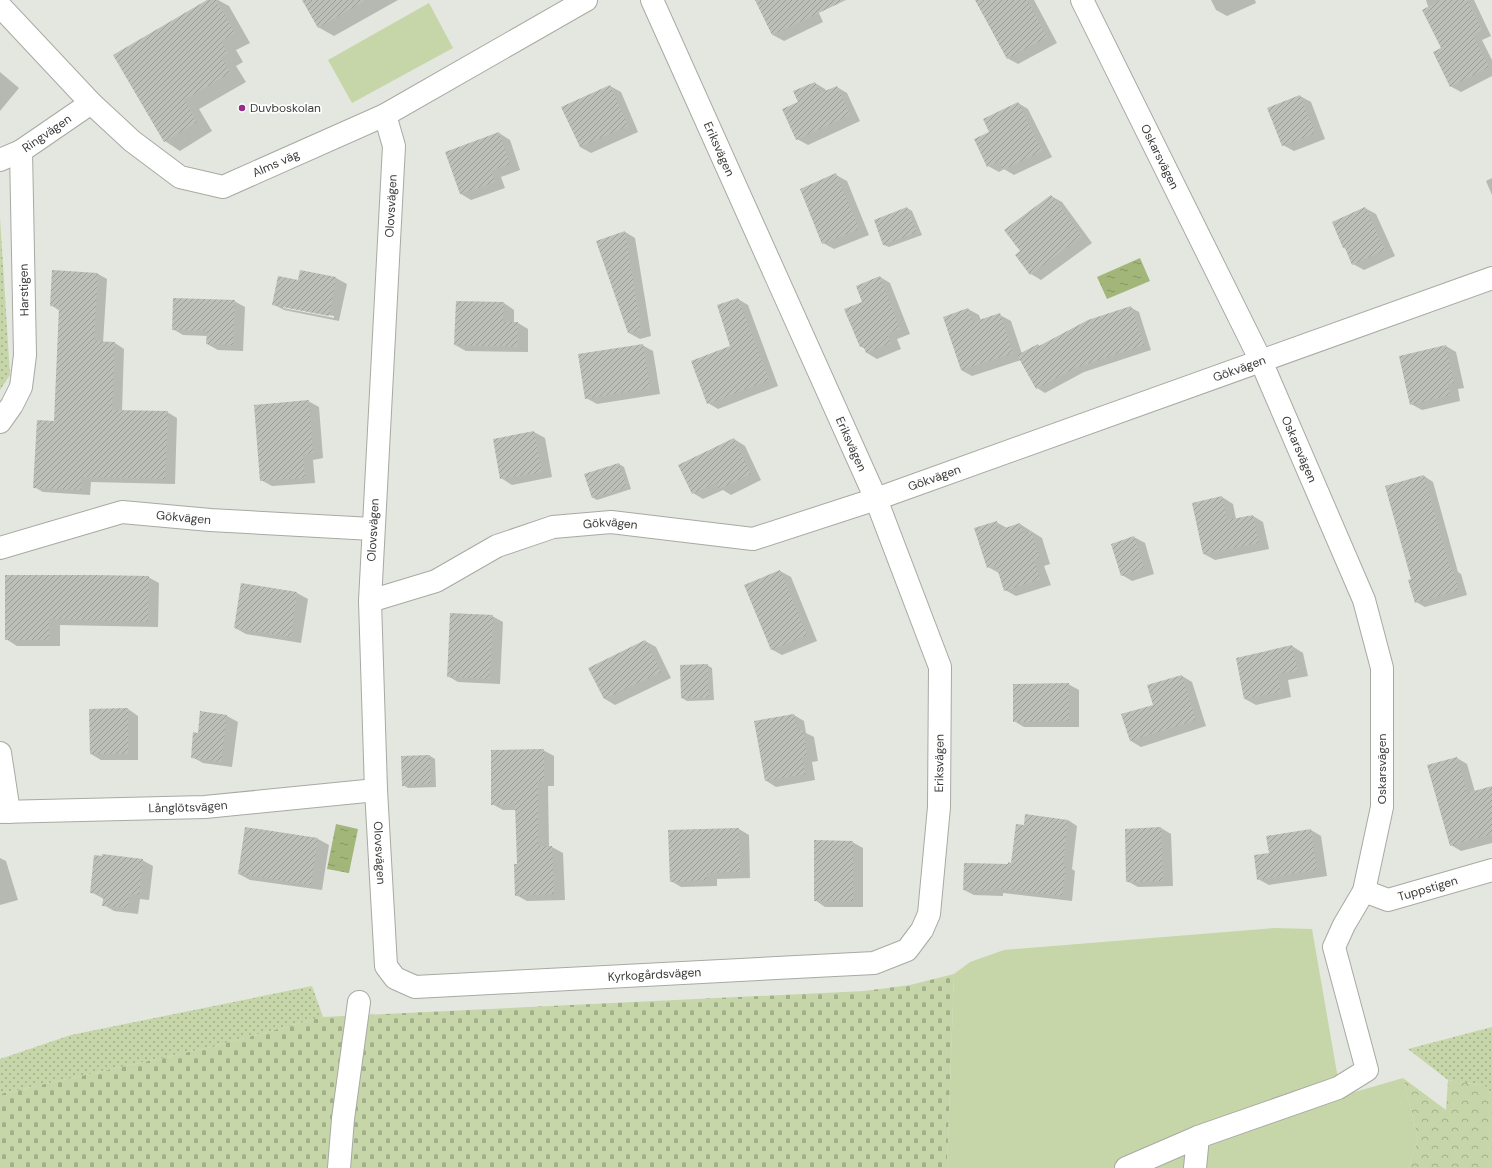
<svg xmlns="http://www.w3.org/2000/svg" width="1492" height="1168" viewBox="0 0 1492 1168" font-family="'DM Sans',sans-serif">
	<defs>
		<pattern id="grass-dots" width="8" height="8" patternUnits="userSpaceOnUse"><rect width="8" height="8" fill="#c6d6a8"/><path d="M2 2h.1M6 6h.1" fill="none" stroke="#a2af8a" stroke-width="1.8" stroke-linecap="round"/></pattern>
		<pattern id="forest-crowns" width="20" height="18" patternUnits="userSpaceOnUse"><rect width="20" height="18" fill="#c6d6a8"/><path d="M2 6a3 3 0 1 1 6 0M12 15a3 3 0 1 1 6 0" fill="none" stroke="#a2af8a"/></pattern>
		<pattern id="cemetery-stones" width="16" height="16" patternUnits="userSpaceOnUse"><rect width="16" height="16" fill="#c6d6a8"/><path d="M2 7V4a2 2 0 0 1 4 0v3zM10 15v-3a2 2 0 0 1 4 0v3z" fill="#a2af8a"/></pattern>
		<pattern id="water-ripples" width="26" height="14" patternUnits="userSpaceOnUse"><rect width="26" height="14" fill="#a2b679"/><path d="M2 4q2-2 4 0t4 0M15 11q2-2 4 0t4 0" fill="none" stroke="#859564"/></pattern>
		<pattern id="building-hatch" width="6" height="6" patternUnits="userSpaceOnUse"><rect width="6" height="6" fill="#bcbfb7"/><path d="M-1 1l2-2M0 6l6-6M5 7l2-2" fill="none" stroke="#9a9c96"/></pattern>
	</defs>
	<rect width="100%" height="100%" fill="#e4e7df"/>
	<g fill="url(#grass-dots)">
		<polygon points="0,217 10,375 0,390"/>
		<polygon points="312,986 323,1017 207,1048 0,1094 0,1059 71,1035"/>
		<polygon points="1492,1027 1492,1094 1485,1086 1448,1080 1408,1049"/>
	</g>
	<polygon fill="url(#forest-crowns)" points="1403,1078 1446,1110 1448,1080 1485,1086 1492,1094 1492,1168 1408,1168 1418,1139"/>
	<polygon fill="url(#cemetery-stones)" points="954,974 947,1168 0,1168 0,1094 207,1048 323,1017 864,991 910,985"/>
	<g fill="#c6d6a8">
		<polygon points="429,3 453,48 352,103 328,60"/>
		<polygon points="1274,928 1312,929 1341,1096 1403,1078 1418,1139 1408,1168 947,1168 954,974 970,962 1004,950"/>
	</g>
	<g fill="url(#water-ripples)">
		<polygon points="1140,258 1150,281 1107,299 1097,277"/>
		<polygon points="336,824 358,829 349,873 327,869"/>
	</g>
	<g fill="#0003" fill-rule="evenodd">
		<polygon points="209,0 218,0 229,6 250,43 236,50 243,62 236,66 246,82 199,109 212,131 180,151 165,141"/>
		<polygon points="303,0 398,0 334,36 318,27"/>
		<polygon points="757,0 813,0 823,22 784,41 773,35"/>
		<polygon points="976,0 1034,0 1057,43 1018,64 1007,58"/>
		<polygon points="1211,0 1255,0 1256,3 1227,16 1216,10"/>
		<polygon points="1426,0 1474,0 1491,36 1482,40 1492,60 1492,76 1461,92 1450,86 1442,49"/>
		<polygon points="0,72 19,88 0,111"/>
		<polygon points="815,83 825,89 827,92 837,87 847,93 860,121 808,145 797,139 799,102"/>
		<polygon points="610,86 621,92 638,132 591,153 580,147"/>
		<polygon points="1300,96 1311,102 1325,139 1294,151 1283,145"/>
		<polygon points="1018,103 1028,109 1052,157 1014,175 1004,169 999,172 988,166 990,133"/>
		<polygon points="499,133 510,140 520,170 501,177 505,188 471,200 461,194"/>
		<polygon points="836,175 847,181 869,235 834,249 823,243"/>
		<polygon points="1492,178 1492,195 1486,181"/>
		<polygon points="1051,196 1062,202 1092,243 1041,280 1031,274 1021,251"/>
		<polygon points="907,208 912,211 922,235 889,247 884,245 875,220"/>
		<polygon points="1365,208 1376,214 1395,256 1364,270 1353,264 1346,249 1344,248"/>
		<polygon points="625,232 635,238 651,336 640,339 629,333"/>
		<path d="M 301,271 L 336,278 L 347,284 L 339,321 L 284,310 L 273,304 L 299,281 ZM 283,306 L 334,316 L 334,318 L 283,308 Z"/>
		<polygon points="98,274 107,279 103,343 115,343 124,349 122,411 167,412 177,418 175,484 91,482 90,495 43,492 34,487 55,422 60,311 51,305"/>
		<polygon points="880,277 890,283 910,334 897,339 901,349 877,359 867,353 865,349 860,346 863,303"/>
		<polygon points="738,299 748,305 778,386 718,409 708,403 731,346"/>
		<polygon points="234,301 245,307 243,351 218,350 207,344 208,336 183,335 173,329"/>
		<polygon points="504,303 514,310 514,323 518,323 528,329 528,352 466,351 455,345"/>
		<polygon points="1130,307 1139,312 1151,350 1084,372 1045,393 1037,388 1021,360 972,376 961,370 968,309 979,315 981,321 1000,315 1011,321 1022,354 1038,345 1041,347"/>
		<polygon points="642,345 653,351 660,394 597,404 586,398"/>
		<polygon points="1446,346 1456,352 1464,388 1458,389 1460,401 1422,410 1411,404"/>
		<polygon points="308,401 319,407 323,458 313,460 315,483 272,486 261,480"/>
		<polygon points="534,432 545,438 552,477 512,485 501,478"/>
		<polygon points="734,439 745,446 761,480 731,495 723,490 703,499 693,493"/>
		<polygon points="619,464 624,467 631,489 597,500 592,497"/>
		<polygon points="1424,476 1433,482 1458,572 1461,574 1467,595 1425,607 1416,602 1412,580"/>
		<polygon points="1222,497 1233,504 1236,519 1253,516 1263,522 1269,549 1215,560 1204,554 1194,504"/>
		<polygon points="996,522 1007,528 1020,524 1042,538 1050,564 1044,566 1051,585 1016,596 1005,590 999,573 988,567"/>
		<polygon points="1134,537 1145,543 1154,574 1132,581 1122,575"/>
		<polygon points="780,571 791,577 817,641 782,655 771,649"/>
		<polygon points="6,576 148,577 159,583 158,627 60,625 60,646 17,646 6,639"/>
		<polygon points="242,585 297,593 308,599 301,643 246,634 235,628"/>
		<polygon points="492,616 503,622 500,684 458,682 448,676"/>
		<polygon points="645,641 656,647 671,678 615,705 605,699 590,668"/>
		<polygon points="1292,646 1303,653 1308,676 1288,680 1291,697 1256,705 1245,699"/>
		<polygon points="707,665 712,668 714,700 687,701 682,698"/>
		<polygon points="1182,676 1192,682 1206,726 1141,747 1131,741"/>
		<polygon points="1068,684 1079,690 1079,727 1024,727 1014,721"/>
		<polygon points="128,709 138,716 138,760 101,760 91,754"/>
		<polygon points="201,713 227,716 238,722 232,767 203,763 192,757 199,734"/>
		<polygon points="794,715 804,721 806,733 814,737 818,761 812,762 815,780 776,787 765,780"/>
		<polygon points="543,750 554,756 554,786 548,786 549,847 552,847 563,853 565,900 527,901 516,895 518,865 516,810 503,810 492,804"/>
		<polygon points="430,756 435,759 436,787 408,788 403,785"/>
		<polygon points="1457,758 1467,764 1475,792 1492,787 1492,843 1461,851 1451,845"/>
		<polygon points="1068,820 1077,826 1072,869 1075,871 1072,901 1003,893 1003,896 974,895 964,890 1012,864 1025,826"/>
		<polygon points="1161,828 1171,834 1173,886 1138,887 1127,881"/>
		<polygon points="246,829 318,839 329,845 322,890 250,880 239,874"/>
		<polygon points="739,829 749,835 750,878 717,879 717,886 681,887 671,881"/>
		<polygon points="1311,830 1321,836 1327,876 1269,885 1258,879"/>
		<polygon points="852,842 863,848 863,907 825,907 815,900"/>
		<polygon points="0,858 6,861 18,900 0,905"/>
		<polygon points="142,860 153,866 149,900 140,899 138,914 114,911 104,905 104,899 91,892"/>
	</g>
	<g fill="url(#building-hatch)">
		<polygon points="207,0 216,0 235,33 221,41 228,53 221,57 230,73 184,100 197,122 164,142 113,55"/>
		<polygon points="302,0 366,0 318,28"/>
		<polygon points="755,0 846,0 772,35"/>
		<polygon points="975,0 1027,0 1047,37 1007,59"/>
		<polygon points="1441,0 1467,0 1482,30 1473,35 1489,67 1450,87 1433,52 1441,48 1422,10"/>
		<polygon points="815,82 820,93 837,86 850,115 796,140 782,109 798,102 793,91"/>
		<polygon points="610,85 628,126 580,147 561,107"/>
		<polygon points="1300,95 1315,133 1282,146 1267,108"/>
		<polygon points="1018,102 1042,151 1003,170 999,161 987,167 974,139 989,132 983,119"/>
		<polygon points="499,132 510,164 491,171 495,182 460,194 445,152"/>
		<polygon points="836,173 859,229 822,244 800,189"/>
		<polygon points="1051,195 1082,236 1030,275 1015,255 1020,251 1004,230"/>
		<polygon points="907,207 917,232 883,245 874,220"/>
		<polygon points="1365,207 1385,250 1352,265 1345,248 1343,248 1332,222"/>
		<polygon points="625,231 641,330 628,333 596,241"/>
		<polygon points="52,270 98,273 94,341 115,342 112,410 168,411 165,479 82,477 81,490 33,488 37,420 54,421 59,307 50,306"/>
		<polygon points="300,270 336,277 329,316 272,305 278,276 298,280"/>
		<polygon points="880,276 900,329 887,333 891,343 866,353 863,345 860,347 844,309 862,302 856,286"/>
		<polygon points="173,298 235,300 233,345 206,344 207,331 172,330"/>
		<polygon points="738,298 769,380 707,404 691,361 730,346 717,305"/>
		<polygon points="456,301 504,302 503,322 518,322 517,347 454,345"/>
		<polygon points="1131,306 1144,345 1075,368 1036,389 1017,355 1038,344 1039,346 1088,320"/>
		<polygon points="968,308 973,322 1000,313 1013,353 961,370 943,317"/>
		<polygon points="643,344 650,388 585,399 578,354"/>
		<polygon points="1446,345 1454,383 1448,384 1450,395 1410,405 1399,356"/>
		<polygon points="309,400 313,453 303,454 305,478 260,481 254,405"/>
		<polygon points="534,431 542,472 500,479 493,439"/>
		<polygon points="734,438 751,474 719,489 716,483 692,494 678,465"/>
		<polygon points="619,463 627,487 592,498 584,474"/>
		<polygon points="1424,475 1450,568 1452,568 1459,590 1415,603 1408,580 1411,579 1385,486"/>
		<polygon points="1222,496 1227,520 1253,515 1259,543 1203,554 1192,503"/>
		<polygon points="997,521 999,530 1020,523 1023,533 1031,531 1040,558 1034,560 1040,579 1004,591 996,565 987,568 974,528"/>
		<polygon points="1134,536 1144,568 1121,576 1111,544"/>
		<polygon points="780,570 807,635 771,650 744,585"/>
		<polygon points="5,575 95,575 149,576 148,622 49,619 49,640 5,640"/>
		<polygon points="241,583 297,592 291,637 234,628"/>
		<polygon points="450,613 493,615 490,679 447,677"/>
		<polygon points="645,640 661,672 604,699 588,668"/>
		<polygon points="1292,645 1298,671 1278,674 1281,692 1244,699 1236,658"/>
		<polygon points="708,664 709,698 681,698 680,665"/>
		<polygon points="1182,675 1196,720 1130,741 1121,714 1153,705 1147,685"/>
		<polygon points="1069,683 1069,721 1013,722 1013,684"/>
		<polygon points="128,708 128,754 90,754 89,709"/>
		<polygon points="200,711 227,715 221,762 191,758 193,732 198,733"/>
		<polygon points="794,714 797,730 803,730 807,756 802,756 805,774 765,781 754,721"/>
		<polygon points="544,749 544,781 538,781 538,846 552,846 554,894 515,896 514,864 517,864 515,804 491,805 491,750"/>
		<polygon points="430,755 431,784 402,786 401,756"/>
		<polygon points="1457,757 1467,793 1492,786 1492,834 1450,846 1427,765"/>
		<polygon points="1025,814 1068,820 1063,865 1066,865 1062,896 993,888 993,891 963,890 964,863 1008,864 1008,862 1011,863 1016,824 1024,825"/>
		<polygon points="245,827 318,838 311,885 238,874"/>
		<polygon points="1161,827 1163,881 1126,882 1125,829"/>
		<polygon points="739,828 740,872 707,873 707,880 670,882 668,830"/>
		<polygon points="1311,829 1317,870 1257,880 1254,855 1269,853 1266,836"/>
		<polygon points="814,840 853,841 853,901 814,901"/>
		<polygon points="102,854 143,859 139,895 129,894 128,908 102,906 104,894 90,893 94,855 102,856"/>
	</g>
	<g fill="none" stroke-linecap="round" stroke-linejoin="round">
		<defs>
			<g id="minor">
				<path id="s1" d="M 1082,0 L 1261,361 L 1364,600 L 1382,668 L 1382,807 L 1364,891 L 1344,925 L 1334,947 L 1367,1070 L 1338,1088 L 1198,1137 L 1126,1168"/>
				<path id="s2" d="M 0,6 L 91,103 L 132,141 L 180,177 L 223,187 L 385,115 L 586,0"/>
				<path id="s3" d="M 385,115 L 394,146 L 370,601 L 376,790 L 386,966 L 395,978 L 415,987 L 874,963 L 907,950 L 922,930 L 929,914 L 939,807 L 940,667 L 876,499 L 652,0"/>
				<path id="s4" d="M 0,160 L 21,151 L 91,103"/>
				<polyline points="0,422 12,405 21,387 25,355 21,151"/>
				<path id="s5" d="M 0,548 L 122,512 L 210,520 L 372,529"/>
				<path id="s6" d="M 370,601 L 436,581 L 497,546 L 553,527 L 611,522 L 753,539 L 876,499 L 1492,278"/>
				<polyline points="0,753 9,812"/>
				<path id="s7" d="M 0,812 L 205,807 L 376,790"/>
				<path id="s8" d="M 1364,891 L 1388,900 L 1492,870"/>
				<polyline points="339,1168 343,1119 359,1002"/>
				<polyline points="1195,1168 1198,1137"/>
			</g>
		</defs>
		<use href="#minor" stroke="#a7aaa3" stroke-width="24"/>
		<use href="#minor" stroke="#fff" stroke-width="22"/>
	</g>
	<circle fill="#982a8b" stroke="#fff" stroke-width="1.5" cx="242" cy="108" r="4"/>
	<g text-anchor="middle" stroke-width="3.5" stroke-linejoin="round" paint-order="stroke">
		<g font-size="12" fill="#3b3c39" stroke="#fff" text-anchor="start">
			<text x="250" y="112">Duvboskolan</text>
		</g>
		<g font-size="12" fill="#3b3c39" stroke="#fff">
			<text dy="4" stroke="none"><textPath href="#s4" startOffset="54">Ringvägen</textPath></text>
			<text transform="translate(719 149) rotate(66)" y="4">Eriksvägen</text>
			<text dy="4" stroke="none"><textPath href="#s1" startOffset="175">Oskarsvägen</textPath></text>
			<text dy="4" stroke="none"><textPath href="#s2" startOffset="351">Alms väg</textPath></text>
			<text transform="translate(391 206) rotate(-87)" y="4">Olovsvägen</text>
			<text transform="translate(24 290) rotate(-91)" y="4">Harstigen</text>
			<text dy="4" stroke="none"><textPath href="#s6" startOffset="915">Gökvägen</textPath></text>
			<text transform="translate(851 444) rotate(66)" y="4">Eriksvägen</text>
			<text dy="4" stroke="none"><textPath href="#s1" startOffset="499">Oskarsvägen</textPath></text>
			<text dy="4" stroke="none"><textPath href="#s6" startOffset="591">Gökvägen</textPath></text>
			<text dy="4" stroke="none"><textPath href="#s5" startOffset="189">Gökvägen</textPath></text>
			<text dy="4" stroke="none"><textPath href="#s6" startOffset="256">Gökvägen</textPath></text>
			<text transform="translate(373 530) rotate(-87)" y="4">Olovsvägen</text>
			<text dy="4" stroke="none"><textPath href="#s3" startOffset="1579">Eriksvägen</textPath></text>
			<text transform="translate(1382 769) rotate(-90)" y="4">Oskarsvägen</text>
			<text dy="4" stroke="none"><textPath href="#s7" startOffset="188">Långlötsvägen</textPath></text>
			<text dy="4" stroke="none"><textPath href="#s3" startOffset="740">Olovsvägen</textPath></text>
			<text dy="4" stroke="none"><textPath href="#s8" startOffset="67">Tuppstigen</textPath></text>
			<text dy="4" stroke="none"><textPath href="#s3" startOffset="1130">Kyrkogårdsvägen</textPath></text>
		</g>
	</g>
</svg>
